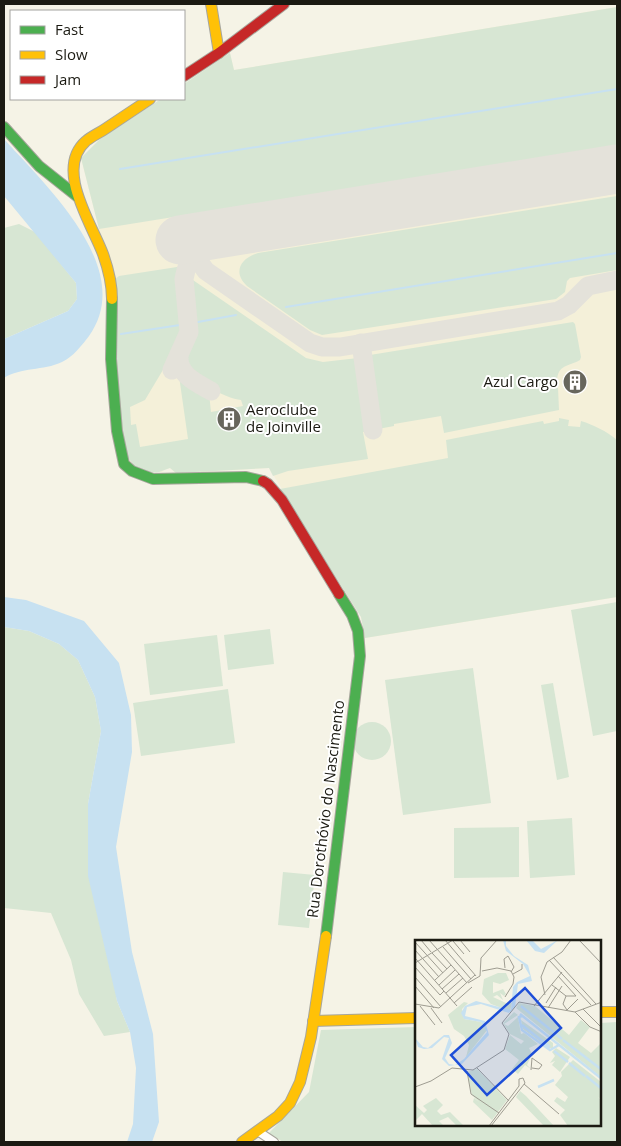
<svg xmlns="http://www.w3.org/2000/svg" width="621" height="1146" viewBox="0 0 621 1146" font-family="'Open Sans',sans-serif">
	<rect width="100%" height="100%" fill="#f5f3e6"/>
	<polygon fill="#f4f0d9" points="617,7 617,597 365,638 361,617 269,468 176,473 170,468 165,469 162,472 153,472 129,461 125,450 116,370 116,296 81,158 100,139 161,99 184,99 184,84 230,53 234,70"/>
	<g fill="#d7e6d3">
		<polygon points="617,7 617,146 99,229 81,158 100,139 161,99 184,99 184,84 230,53 234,70"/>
		<path d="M 617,196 L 617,270 L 570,278 L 567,281 L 565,292 L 556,299 L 322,335 L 310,330 L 247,286 C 232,272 241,258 258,253 Z"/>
		<polygon points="19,224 35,232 76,283 77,299 68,311 4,339 4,228"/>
		<path d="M 177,267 L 183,325 L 182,338 L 145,400 L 130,407 L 131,425 L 136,424 L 140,447 L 188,439 L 179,376 L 209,393 L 211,412 L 243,406 L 241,400 C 227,399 183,377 183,360 C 183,351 193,340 194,327 C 195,311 187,293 190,278 L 306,358 L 323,362 L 358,358 L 370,431 L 363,432 L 368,459 L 288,471 L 273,476 L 269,468 L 176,473 L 170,468 C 166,469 163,471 159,472 C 144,475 129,465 125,450 L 116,370 L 116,296 L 114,280 L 119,276 Z"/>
		<path d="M 573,322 L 575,324 L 581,357 L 580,360 C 568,367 558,364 557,381 L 546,382 L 547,389 L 558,388 L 559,410 L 444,433 L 441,416 L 394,424 L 394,426 L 378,429 L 368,359 L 370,355 Z"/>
		<path d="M 559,418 L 569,420 L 568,426 L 580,427 L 581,421 C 594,425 606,431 617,440 L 617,597 L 365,638 L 361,617 L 280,489 L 448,458 L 446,440 L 543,421 L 544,424 L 559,421 Z"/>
		<polygon points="617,602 617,731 593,736 571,610"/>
		<polygon points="4,627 29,631 59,644 78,660 95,697 101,731 88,804 117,1001 130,1032 104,1036 79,994 71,960 51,913 4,908"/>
		<polygon points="270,629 274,664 228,670 224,635"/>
		<polygon points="217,635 223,686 150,695 144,644"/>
		<polygon points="473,668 491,803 403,815 385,680"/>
		<polygon points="553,683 569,777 557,780 541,685"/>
		<polygon points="228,689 235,743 141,756 133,703"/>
		<circle cx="372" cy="741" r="19"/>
		<polygon points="572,818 575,875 530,878 527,821"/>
		<polygon points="519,827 519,877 454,878 454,828"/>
		<polygon points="283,872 315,875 309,928 278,925"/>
		<polygon points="617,1022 617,1142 283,1142 269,1133 309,1092 321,1030 416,1027 416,1125 600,1125 600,1023"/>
	</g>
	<g fill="#c7e1f1">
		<path d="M 4,139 C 45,185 137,269 89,336 C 82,345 73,357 62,362 C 43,371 21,367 4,378 L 4,339 L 68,311 L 77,299 L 76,283 L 4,196 Z"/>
		<polygon points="4,597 26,600 84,621 119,663 131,715 132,752 116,847 132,952 153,1034 159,1122 152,1142 127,1142 133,1124 136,1068 130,1032 117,1001 88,876 88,804 101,731 95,697 78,660 59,644 29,631 4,627"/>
	</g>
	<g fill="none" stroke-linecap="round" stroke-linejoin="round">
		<g stroke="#c7e1f1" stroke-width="2">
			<polyline points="120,169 617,89"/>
			<polyline points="286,307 617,253"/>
			<polyline points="198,322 236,315"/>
			<polyline points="121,334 180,325"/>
		</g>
		<g stroke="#e4e2da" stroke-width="19">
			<path d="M 213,235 C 193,244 193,255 206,271 L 310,343 L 322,347 L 340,347 L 558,311 L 569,305 L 588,286 L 617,280"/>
			<polyline points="361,343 373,430"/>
			<path d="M 179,357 C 178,375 197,383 211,391"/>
			<polyline points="172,370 189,332 184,279 186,270 198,245"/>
		</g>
		<polyline stroke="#e4e2da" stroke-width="49" points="180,240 617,169"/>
		<defs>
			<polyline id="street" points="259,1132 274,1142"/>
			<g id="fast">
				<polyline points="4,127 39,166 78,197"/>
				<polyline points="112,299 111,359 117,431 124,464 132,471 153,479 246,477 263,481"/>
				<polyline points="326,936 360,656 358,631 352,615 339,594"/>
			</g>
			<g id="slow">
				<polyline points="211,4 219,53"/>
				<path d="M 112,299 C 112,285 108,268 103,254 C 92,224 54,169 86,141 C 92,136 99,133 105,129 C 120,119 135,109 150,99"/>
				<polyline points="600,1012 617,1012"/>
				<polyline points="313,1021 416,1018"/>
				<polyline points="242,1142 278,1116 290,1103 300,1082 311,1037 326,936"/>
			</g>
			<g id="jam">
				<polyline points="184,76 219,53 284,4"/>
				<polyline points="263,481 268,484 282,500 339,594"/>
			</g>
		</defs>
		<use href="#street" stroke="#a7a69c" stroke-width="10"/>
		<use href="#fast" stroke="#a7a69c" stroke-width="12"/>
		<use href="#slow" stroke="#a7a69c" stroke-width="12"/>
		<use href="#jam" stroke="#a7a69c" stroke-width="12"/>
		<use href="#street" stroke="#fefdfb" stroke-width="8"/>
		<use href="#fast" stroke="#4caf50" stroke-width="10"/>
		<use href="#slow" stroke="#ffc107" stroke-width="10"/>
		<use href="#jam" stroke="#c62828" stroke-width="10"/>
	</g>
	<defs>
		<symbol id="building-disc" viewBox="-11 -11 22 22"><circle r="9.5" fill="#67665c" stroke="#fff"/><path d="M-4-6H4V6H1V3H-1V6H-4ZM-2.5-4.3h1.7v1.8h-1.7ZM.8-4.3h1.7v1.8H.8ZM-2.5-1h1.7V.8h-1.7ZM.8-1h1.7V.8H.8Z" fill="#fff"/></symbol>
	</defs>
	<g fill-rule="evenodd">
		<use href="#building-disc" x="561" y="368" width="28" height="28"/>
		<use href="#building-disc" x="215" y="405" width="28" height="28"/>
	</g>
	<g text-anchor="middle" stroke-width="4" stroke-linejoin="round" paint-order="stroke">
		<g font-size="15" fill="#1b1a12" stroke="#fff" text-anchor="end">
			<text x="558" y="387">Azul Cargo</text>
			<text x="246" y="415" text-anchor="start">Aeroclube<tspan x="246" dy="17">de Joinville</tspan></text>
		</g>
		<g font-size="15" fill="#1b1a12" stroke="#fff">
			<text transform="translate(326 809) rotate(-83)" y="5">Rua Dorothóvio do Nascimento</text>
		</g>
	</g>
	<g transform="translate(415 940)">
		<rect width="186" height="186" fill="#f5f3e6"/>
		<path d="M 83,33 L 91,33 L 94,40 L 85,44 L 78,42 L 78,53 L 88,49 L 91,54 L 89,56 L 85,53 L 88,60 L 82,55 L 78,57 L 91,63 L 97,63 L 95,71 L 76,64 L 67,54 L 69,39 ZM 49,62 L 53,63 L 47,69 L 49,79 L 66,82 L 72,90 L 51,117 L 54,105 L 49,96 L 39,89 L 33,75 ZM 104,63 L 120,66 L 154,95 L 166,80 L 175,87 L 163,103 L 176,113 L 186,103 L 186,137 L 101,68 ZM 99,72 L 103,75 L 89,84 L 93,86 L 103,77 L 106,94 L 109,93 L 123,104 L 114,108 L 117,114 L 112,125 L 116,129 L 110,125 L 103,134 L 97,129 L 104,120 L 90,109 L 95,95 L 106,104 L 109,101 L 95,94 L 88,83 ZM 106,80 L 138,103 L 138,108 L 134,108 L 108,89 ZM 141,108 L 155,117 L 145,132 L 137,125 L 140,121 L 135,123 L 140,116 L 137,112 ZM 158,120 L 186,142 L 186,159 L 183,157 L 186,160 L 186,186 L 153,186 L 145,175 L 150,170 L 139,161 L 142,157 L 150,162 L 153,157 L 140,145 L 147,136 L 146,132 ZM 62,129 L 92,160 L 77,180 L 58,162 L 59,158 L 64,162 L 57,155 L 52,132 ZM 105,151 L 111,156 L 139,186 L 129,186 L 101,157 ZM 21,158 L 28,165 L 22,171 L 26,175 L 35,172 L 49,186 L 42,186 L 33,177 L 24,181 L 29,186 L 18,186 L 7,174 L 0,181 L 0,165 L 9,173 L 12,170 L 8,166 Z" fill="#d7e6d3"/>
		<path d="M 88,0 L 91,0 L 91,6 L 99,16 L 113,25 L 117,41 L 103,44 L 100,67 L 94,73 L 66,64 L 52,67 L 50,76 L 70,81 L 74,95 L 47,124 L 34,126 L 27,119 L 34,98 L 29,97 L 17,108 L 9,109 L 3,107 L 0,98 L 8,107 L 13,108 L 29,95 L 34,95 L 37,103 L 30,118 L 34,124 L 40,125 L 49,119 L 72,92 L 66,82 L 49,79 L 46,73 L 50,66 L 61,61 L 96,70 L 98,47 L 102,42 L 115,36 L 108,24 L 91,11 ZM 111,0 L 117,0 L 126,9 L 143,0 L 129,13 L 120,11 Z" fill="#c7e1f1"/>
		<path fill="none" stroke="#c7e1f1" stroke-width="2.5" d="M 106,66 L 147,99M 105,74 L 187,139M 107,76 L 104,77 L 107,90 L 135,110 L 144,105M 107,85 L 135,107M 148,100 L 187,130M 139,111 L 153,122M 154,123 L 170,136M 171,136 L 187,149M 123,147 L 139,140"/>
		<path fill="none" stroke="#9e9c91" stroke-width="1" d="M 6,0 L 16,12M 14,0 L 52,43M 30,0 L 61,36M 45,0 L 55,12M 164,0 L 187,24M 38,1 L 49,14M 0,2 L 28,33M 28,7 L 56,39M 0,10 L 24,37M 17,13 L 32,29M 138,17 L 181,64M 0,18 L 42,66M 134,20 L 176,65M 0,23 L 38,0M 0,27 L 25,55 L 29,51M 90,28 L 89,19 L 93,16 L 99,27 L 96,32M 67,31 L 82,28 L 96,31 L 99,37 L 98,44 L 90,57M 98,34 L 107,29 L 107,24M 143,36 L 161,56M 0,37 L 26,67M 20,40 L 36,25M 53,43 L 65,36 L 66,18 L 82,0M 24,45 L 40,30M 137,45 L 151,56 L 161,56M 0,46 L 19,68M 27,49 L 44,34M 31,53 L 48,38M 130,55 L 126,37 L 132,22 L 147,12 L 156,0M 151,56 L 148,64 L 152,70M 39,63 L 57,47M 131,63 L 141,47M 0,64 L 24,68 L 60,35M 5,66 L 20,85M 119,66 L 147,32M 16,68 L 27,83M 133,68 L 147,46M 168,69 L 187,88M 152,70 L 163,59M 160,72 L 187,62M 62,128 L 94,161M 116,130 L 117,118 L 127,125 L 124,129 L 117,128M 52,131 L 56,154 L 84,173M 109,144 L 144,174M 0,147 L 16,141 L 37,128 L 58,130 L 89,110 L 94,94 L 87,83 L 104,62 L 160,72 L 175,87 L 187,92M 74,186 L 104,146 L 104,139 L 108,138 L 110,143 L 76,186"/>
		<path fill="#1d4ed8" fill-opacity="0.15" stroke="#1d4ed8" stroke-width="2.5" d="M 110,48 L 146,88 L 72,155 L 36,115 Z"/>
		<rect width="186" height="186" fill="none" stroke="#1b1a12" stroke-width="2.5"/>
	</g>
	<rect width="621" height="1146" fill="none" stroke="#1b1a12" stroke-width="10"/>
	<rect x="10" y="10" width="175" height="90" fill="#ffffff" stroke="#a4a3a0"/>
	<rect x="20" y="26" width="25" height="8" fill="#4caf50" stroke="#a4a3a0"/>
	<text x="55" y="35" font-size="15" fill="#1b1a12">Fast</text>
	<rect x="20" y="51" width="25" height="8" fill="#ffc107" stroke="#a4a3a0"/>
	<text x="55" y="60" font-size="15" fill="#1b1a12">Slow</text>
	<rect x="20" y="76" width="25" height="8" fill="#c62828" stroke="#a4a3a0"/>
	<text x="55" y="85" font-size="15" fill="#1b1a12">Jam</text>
</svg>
